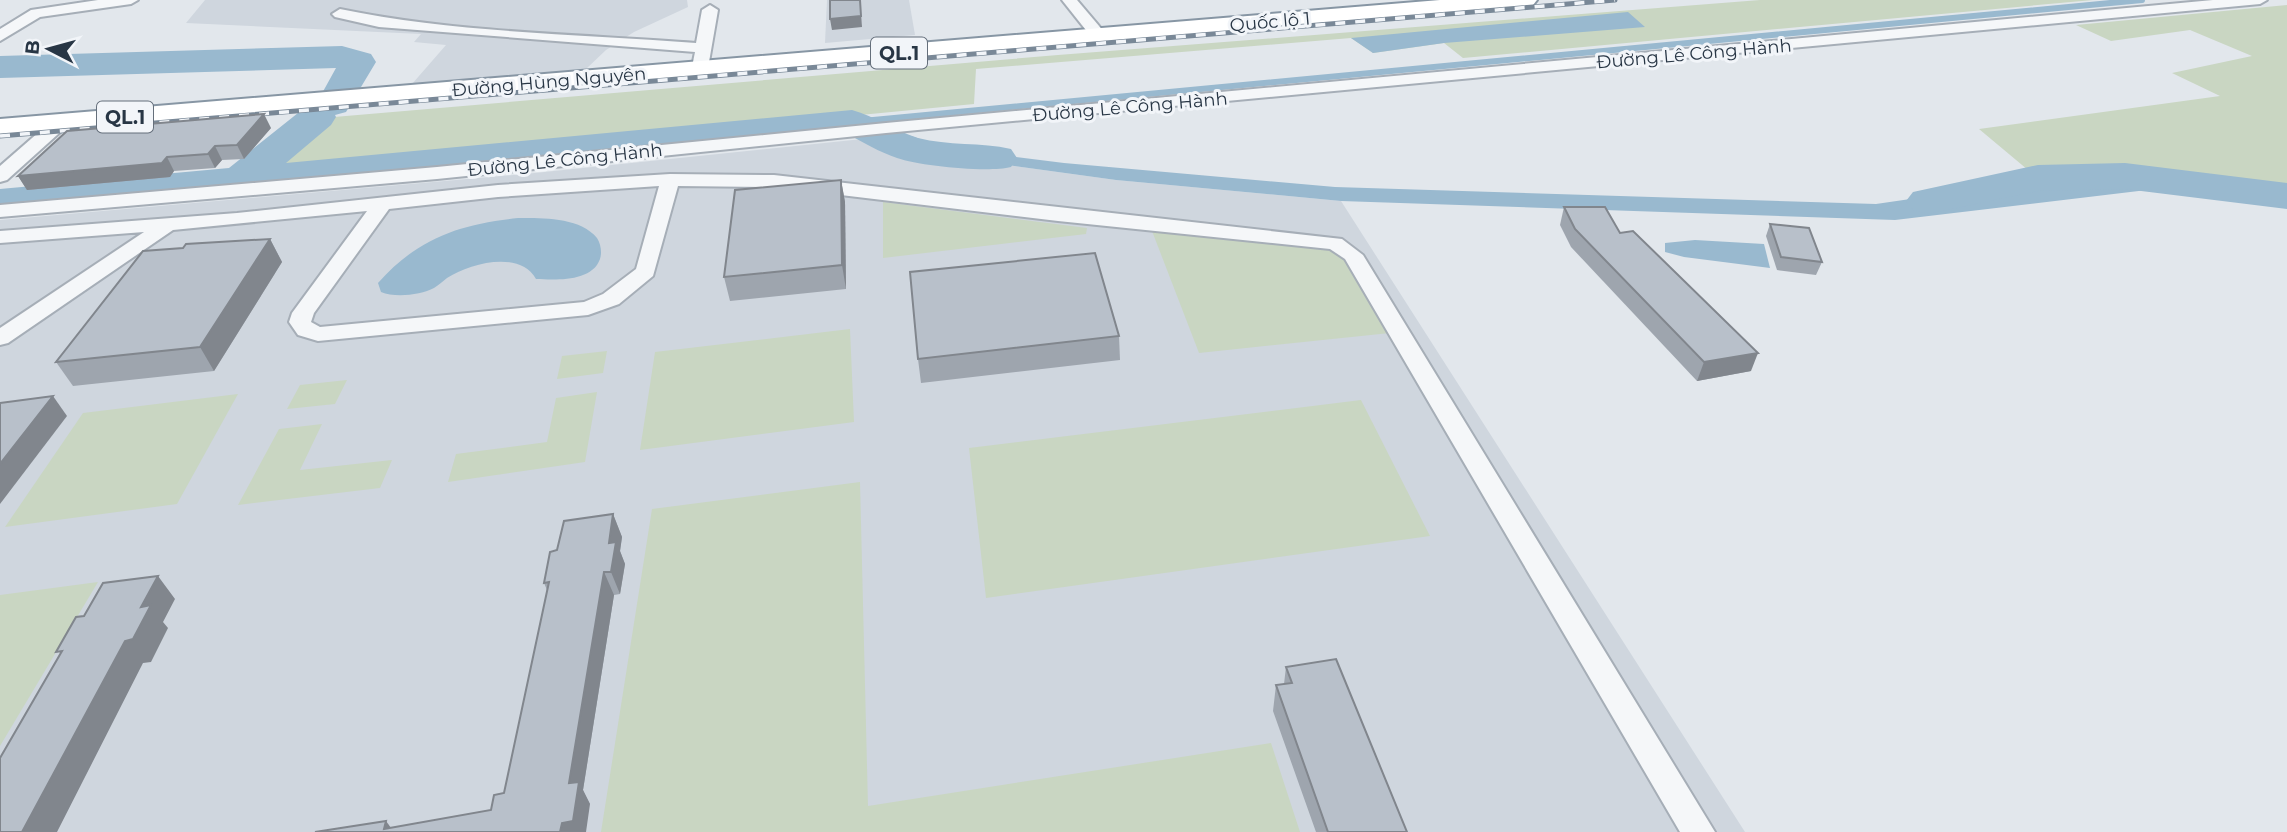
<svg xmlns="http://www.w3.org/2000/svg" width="2287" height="832" viewBox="0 0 2287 832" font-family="Montserrat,sans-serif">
	<rect width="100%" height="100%" fill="#e2e7ec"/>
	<g fill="#cfd6de">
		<polygon points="205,0 687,0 688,7 634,32 606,50 586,69 412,84 446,45 414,42 421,34 186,23"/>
		<polygon points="827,0 909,0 915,35 825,43"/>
		<polygon points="891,136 935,155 1116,180 1341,201 1745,832 0,832 0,220 525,174"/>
	</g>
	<g fill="#c9d6c2">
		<polygon points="1760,0 2093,0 1463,58 1444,43 1373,53 1351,38 976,69 974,104 264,173 299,120 1058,55"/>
		<polygon points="2287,5 2287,193 2232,184 2151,176 2040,180 1979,129 2220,96 2172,73 2252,56 2190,30 2111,41 2076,25"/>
		<polygon points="883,202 1087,228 1086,234 883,258"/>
		<polygon points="1152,231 1327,247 1345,253 1390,333 1199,353"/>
		<polygon points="850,329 854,422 640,450 655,352"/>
		<polygon points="607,351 603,373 557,379 562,356"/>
		<polygon points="347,380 335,404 287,409 300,385"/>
		<polygon points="597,392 585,462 448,482 456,454 547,442 556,398"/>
		<polygon points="238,394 177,504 5,527 83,413"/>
		<polygon points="1361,400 1430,536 986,598 969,448"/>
		<polygon points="322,424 300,470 392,460 380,488 238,505 279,429"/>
		<polygon points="860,482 868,806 1271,743 1300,832 601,832 652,509"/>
		<polygon points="98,582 0,746 0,595"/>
	</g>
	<g fill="#99b9cf">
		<polygon points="1628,12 1645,27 1444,43 1373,53 1351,38"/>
		<polygon points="908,135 950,149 1064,163 1335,187 1876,204 2040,180 2151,176 2232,184 2287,193 2287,204 2190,192 2147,190 1895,220 1341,201 1116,180 935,155 891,136"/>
		<path d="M 518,218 C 542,218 580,217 597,238 C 601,244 602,253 600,259 C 592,282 556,280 536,279 C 520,250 470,263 447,278 C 443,281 439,285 434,288 C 421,295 395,298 381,292 L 378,283 C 418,238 460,224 518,218 Z"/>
		<polygon points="1695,240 1764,244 1770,268 1684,257 1665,252 1665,243"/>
	</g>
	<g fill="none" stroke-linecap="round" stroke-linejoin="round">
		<polyline stroke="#99b9cf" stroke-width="6" points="852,122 2142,0"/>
		<g fill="#99b9cf" fill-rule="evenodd">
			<path d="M 342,46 L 371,54 L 376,62 L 346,112 L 335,115 L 336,117 L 331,125 L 286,163 L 852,110 C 875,116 895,131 918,138 C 948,146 981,142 1011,149 L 1017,158 L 1011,167 C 988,173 920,166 897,158 C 879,152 863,142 847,134 L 0,215 L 0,189 L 229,168 L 303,109 L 315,106 L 336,68 L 0,78 L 0,56 Z"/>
			<polygon points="2125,163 2287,183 2287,209 2125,189 2038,191 1928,214 1913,210 1906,201 1913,192 2038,165"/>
		</g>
		<defs>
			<g id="street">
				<polygon points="98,0 138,0 131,4 40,17 0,41 0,29 31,10"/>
				<polygon points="1062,0 1077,0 1105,33 1107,36 1105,39 1093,39"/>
				<polygon points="2213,0 2267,0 2260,4 886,133 437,179 0,217 0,205 437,167 886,123"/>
				<path d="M 710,5 L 718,10 L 709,62 L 701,67 L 693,62 L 695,52 L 379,27 L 335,17 L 332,14 L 340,9 C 456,33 578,34 696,43 L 702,10 Z"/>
				<polygon points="61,117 67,118 70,122 67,126 7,180 0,182 0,166 55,118"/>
				<path d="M 670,174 L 774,175 L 1342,239 L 1363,255 L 1715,832 L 1680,832 L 1345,259 L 1330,249 L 1058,221 L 774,187 L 678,186 L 653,276 L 619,304 L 588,315 L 318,341 L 298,335 L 289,322 L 292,313 L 367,211 L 173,230 L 8,343 L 0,345 L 0,328 L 144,232 L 0,243 L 0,231 L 237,213 L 498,185 ZM 659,186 L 636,269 L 603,294 L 584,302 L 320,327 L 311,322 L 314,313 L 389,209 L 498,197 Z"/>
			</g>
			<polygon id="highway" points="1440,0 1537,0 1533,5 1525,7 0,135 0,119"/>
		</defs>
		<use href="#street" stroke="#a6aeb7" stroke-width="4"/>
		<use href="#highway" stroke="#8796a4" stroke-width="4"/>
		<use href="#street" fill="#f5f7f9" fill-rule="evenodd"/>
		<use href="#highway" fill="#fff" fill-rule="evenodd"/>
		<defs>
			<polyline id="rail" points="0,136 1615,0"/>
		</defs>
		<use href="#rail" stroke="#798897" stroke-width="5"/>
		<use href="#rail" stroke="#f2f5f9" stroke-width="3.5" stroke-dasharray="10" stroke-linecap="butt"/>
	</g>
	<g fill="#9ea5ae">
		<polygon points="271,128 244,159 222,160 215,168 174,171 170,177 27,190 18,176"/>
		<polygon points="841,180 845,202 846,289 730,301 724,277"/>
		<polygon points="1564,207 1620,233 1751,371 1697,381 1571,247 1560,225"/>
		<polygon points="1770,224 1822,262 1816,275 1777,270 1766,236"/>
		<polygon points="270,239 282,262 214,371 73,386 56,362"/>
		<polygon points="1119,336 1120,360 921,383 918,359"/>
		<polygon points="613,514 622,537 620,551 625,564 620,594 614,595 583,790 590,804 391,828 491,810 504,793 547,590 544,583 557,550"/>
		<polygon points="1286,667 1407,832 1316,832 1273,711 1276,685 1284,684"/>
	</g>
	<g fill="#81868d">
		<polygon points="860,0 862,27 832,30 830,19"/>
		<polygon points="264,114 271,128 244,159 237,145"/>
		<polygon points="215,146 222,160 215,168 208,154"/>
		<polygon points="167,157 174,171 170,177 27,190 18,176"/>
		<polygon points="841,180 845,202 846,289 842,265"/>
		<polygon points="270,239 282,262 214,371 200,347"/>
		<polygon points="1758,353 1751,371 1697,381 1704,362"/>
		<polygon points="53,396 67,416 0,504 0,464"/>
		<polygon points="613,514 622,537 620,551 625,564 620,594 611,572 609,543"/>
		<polygon points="604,572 614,595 583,790 590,804 586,832 560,832"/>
		<polygon points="158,576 175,599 163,622 168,628 151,662 143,663 57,832 22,832"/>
		<polygon points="386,821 394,832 384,829"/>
	</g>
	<g fill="#b8c0ca" stroke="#81868d" stroke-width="2">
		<polygon points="830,0 860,0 861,16 830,19"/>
		<polygon points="264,114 237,145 215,146 208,154 167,157 162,163 18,176 67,131"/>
		<polygon points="841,180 842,265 724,277 735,190"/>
		<polygon points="1564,207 1605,207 1620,233 1633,231 1758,353 1704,362 1575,229"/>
		<polygon points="1770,224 1809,228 1822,262 1781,257"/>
		<polygon points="270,239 200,347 56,362 143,251 183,248 186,244"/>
		<polygon points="1095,253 1119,336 918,359 910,272"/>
		<polygon points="53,396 0,464 0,403"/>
		<polygon points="613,514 609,543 616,542 611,572 604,572 569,783 579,782 573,821 562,823 560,832 315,832 386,821 384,829 491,810 494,795 504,793 549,582 544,583 550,552 557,550 564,521"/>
		<polygon points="158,576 141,607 151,605 133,639 125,641 22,832 0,832 0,758 62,651 56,652 76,617 84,616 103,583"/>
		<polygon points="1336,659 1407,832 1328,832 1276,685 1292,683 1286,667"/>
	</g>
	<g text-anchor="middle" stroke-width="6" stroke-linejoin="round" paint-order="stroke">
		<g font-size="18" fill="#283645" stroke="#f2f5f9">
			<text transform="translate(1270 22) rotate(-5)" y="6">Quốc lộ 1</text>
			<text transform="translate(1694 54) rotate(-5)" y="6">Đường Lê Công Hành</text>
			<text transform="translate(549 82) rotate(-5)" y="6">Đường Hùng Nguyên</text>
			<text transform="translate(1130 107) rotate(-5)" y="6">Đường Lê Công Hành</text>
			<text transform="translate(565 160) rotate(-6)" y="6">Đường Lê Công Hành</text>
		</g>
		<g fill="#f2f5f9" stroke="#656f7b" stroke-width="2">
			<rect x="871" y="37.5" width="56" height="31" rx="5"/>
			<rect x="97" y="101.5" width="56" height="31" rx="5"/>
		</g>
		<g font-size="19" font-weight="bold" fill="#283645">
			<text x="899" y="60">QL.1</text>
			<text x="125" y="124">QL.1</text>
		</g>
	</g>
	<g transform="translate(49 49) rotate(276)" stroke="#f2f5f9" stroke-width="5" paint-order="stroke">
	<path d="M0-5L12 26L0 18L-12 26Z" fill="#283645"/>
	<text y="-10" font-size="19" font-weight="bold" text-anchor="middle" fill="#283645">B</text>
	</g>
</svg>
